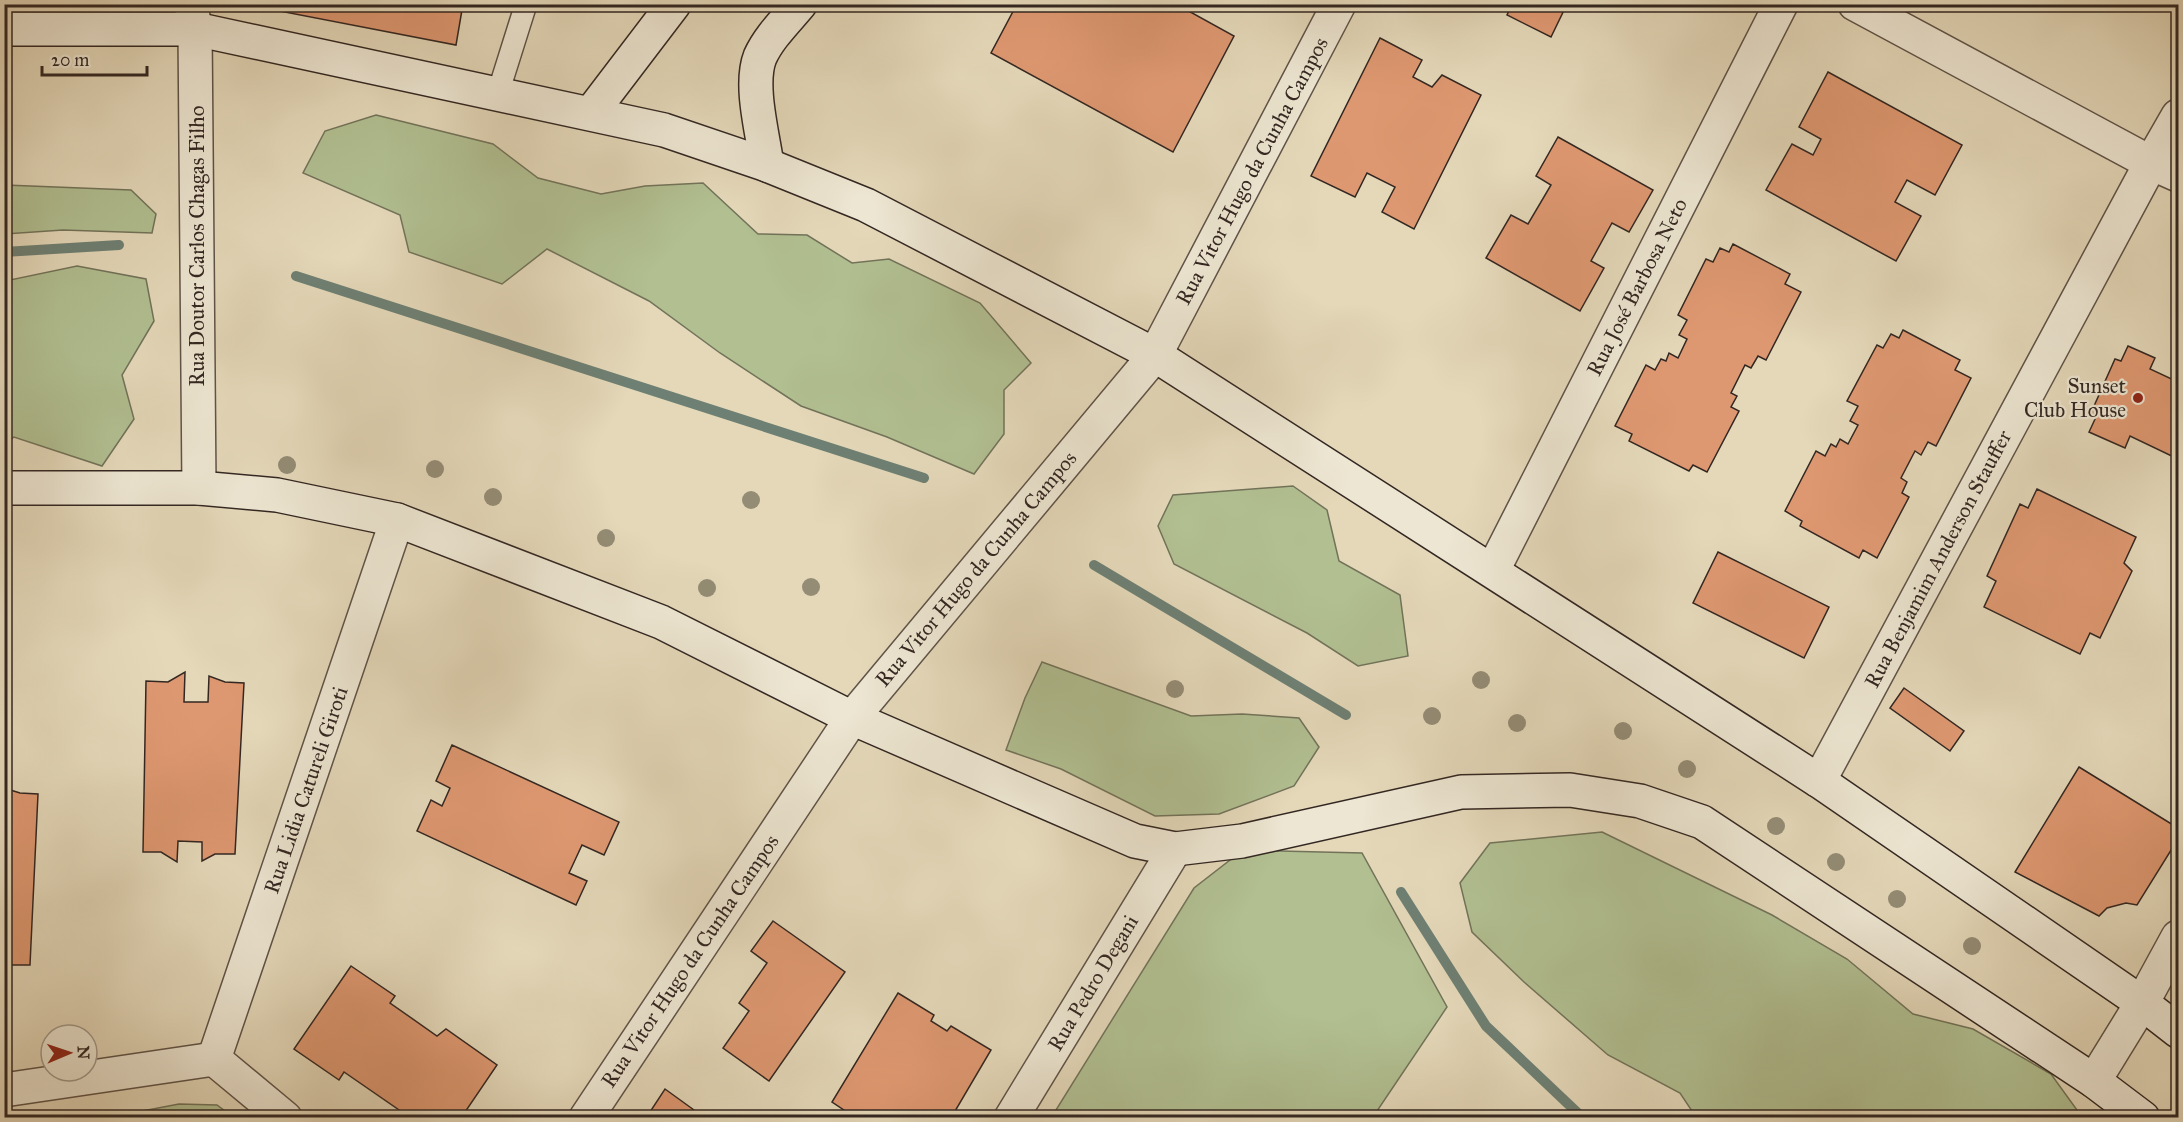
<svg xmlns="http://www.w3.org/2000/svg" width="2183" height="1122" viewBox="0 0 2183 1122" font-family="'IM FELL Great Primer',serif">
	<rect width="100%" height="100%" fill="#e4d8b9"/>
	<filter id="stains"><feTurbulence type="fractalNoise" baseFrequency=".00333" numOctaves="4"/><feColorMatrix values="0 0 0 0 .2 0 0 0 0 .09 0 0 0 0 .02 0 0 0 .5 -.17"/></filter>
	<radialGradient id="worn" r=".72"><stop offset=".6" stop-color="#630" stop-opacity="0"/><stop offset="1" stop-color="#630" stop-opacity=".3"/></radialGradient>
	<g fill="#b1bf91" stroke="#72735a" stroke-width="1.5">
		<polygon points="376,115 493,144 538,178 601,194 645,186 703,183 758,234 807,235 852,263 889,259 980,303 1031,363 1004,390 1004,434 974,474 887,437 801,406 720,353 649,301 547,249 502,284 409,252 400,215 303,173 325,131"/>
		<polygon points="5,185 131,190 156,214 152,233 63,230 5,234"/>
		<polygon points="77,266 146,279 154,321 122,375 134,419 102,466 14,437 5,444 5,281"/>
		<polygon points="1293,486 1327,510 1339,561 1400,595 1408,656 1358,666 1307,633 1174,564 1158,526 1173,495"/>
		<polygon points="1042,662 1191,716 1242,714 1299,718 1319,747 1294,786 1219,814 1155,816 1061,769 1006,750 1025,698"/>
		<polygon points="1602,832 1772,915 1847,959 1913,1014 1973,1029 2051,1074 2082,1117 1696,1117 1680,1093 1608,1055 1524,982 1472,932 1460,883 1490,843"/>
		<polygon points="1243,850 1362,853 1447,1007 1373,1117 1051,1118 1194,888"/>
		<polygon points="179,1104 217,1105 233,1117 111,1117"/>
	</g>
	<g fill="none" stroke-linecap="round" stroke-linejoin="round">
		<g stroke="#6e8074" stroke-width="10">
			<polyline points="4,252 119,245"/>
			<polyline points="296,276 924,478"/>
			<polyline points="1094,565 1346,715"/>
			<polyline points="1401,892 1486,1026 1583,1118"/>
		</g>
	</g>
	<g fill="#de9871" stroke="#332722" stroke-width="1.5">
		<polygon points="270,4 463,4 456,45 269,9"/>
		<polygon points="1017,4 1176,4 1234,36 1173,152 991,53"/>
		<polygon points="1512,4 1567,4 1551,37 1507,15"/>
		<polygon points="1380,38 1422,60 1413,77 1432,87 1442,75 1481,95 1414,229 1382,212 1395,187 1367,173 1355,197 1311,176"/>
		<polygon points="1828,72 1962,145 1935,195 1907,180 1895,202 1921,216 1896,261 1766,190 1792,144 1813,155 1821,139 1799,127"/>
		<polygon points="1558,137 1653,190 1629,232 1612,223 1591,261 1604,268 1580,311 1486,258 1511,215 1528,224 1551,185 1536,176"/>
		<polygon points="1733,244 1790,274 1785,284 1801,292 1766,360 1758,356 1751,368 1745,365 1731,393 1737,396 1731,407 1739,411 1707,472 1693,465 1689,471 1629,441 1632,434 1615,426 1646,365 1655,370 1661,359 1666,361 1669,353 1678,358 1687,339 1679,335 1687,320 1678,315 1706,259 1713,262 1720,248 1729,252"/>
		<polygon points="1903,330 1960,360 1955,370 1971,378 1936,446 1928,442 1921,455 1915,451 1901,478 1907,482 1902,493 1909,497 1877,558 1863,550 1859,558 1800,526 1802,521 1785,511 1816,451 1825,456 1831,444 1836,447 1840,439 1848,444 1858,425 1850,421 1858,406 1847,401 1877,345 1883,348 1891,334 1899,338"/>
		<polygon points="2128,346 2155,358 2150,369 2178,382 2178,459 2130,436 2125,448 2089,432 2096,417 2090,415 2115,359 2121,361"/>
		<polygon points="2037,489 2136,537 2124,563 2132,571 2100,638 2090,633 2080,654 1984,607 1996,581 1987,576 2020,504 2028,508"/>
		<polygon points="1718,552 1829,607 1804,658 1693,603"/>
		<polygon points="185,672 184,702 208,702 209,676 225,682 244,683 235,854 215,854 202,861 202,842 178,841 177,862 161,852 143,852 146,681 168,682"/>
		<polygon points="1904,688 1964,731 1950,751 1890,708"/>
		<polygon points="452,745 619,822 604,855 582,845 569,873 587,881 576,905 417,831 431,800 442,806 450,788 436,781"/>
		<polygon points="2079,767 2178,828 2178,839 2137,905 2126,903 2107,908 2099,916 2015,872"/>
		<polygon points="4,788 20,793 38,794 30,965 10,965 4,968"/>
		<polygon points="773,921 845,972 769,1081 723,1048 749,1011 739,1003 767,963 751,951"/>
		<polygon points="351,966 395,996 390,1003 437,1036 446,1029 497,1065 461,1118 394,1118 399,1110 344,1072 339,1080 294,1049"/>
		<polygon points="898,993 934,1015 931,1021 947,1031 951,1026 991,1050 951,1118 856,1118 832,1102"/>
		<polygon points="665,1089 705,1118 646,1118"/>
	</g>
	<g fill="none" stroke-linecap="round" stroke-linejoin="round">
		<defs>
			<polyline id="service" points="498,93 526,4"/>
			<g id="minor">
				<polyline points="191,4 195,29 199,488"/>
				<polyline points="1855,4 2151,163 2178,175"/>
				<polyline points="1493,570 1781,4"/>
				<polyline points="1819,781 2151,163 2178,116"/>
				<polyline points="214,1059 397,520"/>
				<polyline points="4,1090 214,1059 285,1118"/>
				<polyline points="586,1118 852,718 1155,355 1339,4"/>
				<polyline points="1011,1118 1175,849"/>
			</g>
			<polyline id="tertiary" points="2094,1081 2142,1003 2178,937"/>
			<g id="secondary">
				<polyline points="4,29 195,29 664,130 767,165 866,205 1155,355 1819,781 2142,1003 2178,1031"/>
				<polyline points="591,113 674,4"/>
				<path d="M 767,165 C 763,135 749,85 760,57 C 769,37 786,21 800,4"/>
				<polyline points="4,488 199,488 277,495 397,520 661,622 852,718 1135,841 1175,849 1242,841 1461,792 1570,790 1640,801 1702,822 2094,1081 2143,1118"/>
			</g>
		</defs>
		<use href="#service" stroke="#5f5348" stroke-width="24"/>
		<use href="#minor" stroke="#5f5348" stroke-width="36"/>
		<use href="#tertiary" stroke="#5f5348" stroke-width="36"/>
		<use href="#secondary" stroke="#332722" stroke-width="36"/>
		<use href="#service" stroke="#ede6d2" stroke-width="21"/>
		<use href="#minor" stroke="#ede6d2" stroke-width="33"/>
		<use href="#tertiary" stroke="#ede6d2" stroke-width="33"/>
		<use href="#secondary" stroke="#ede6d2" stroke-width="33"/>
	</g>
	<g fill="#948c75">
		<circle cx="287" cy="465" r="9"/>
		<circle cx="435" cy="469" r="9"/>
		<circle cx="493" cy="497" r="9"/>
		<circle cx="751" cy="500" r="9"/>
		<circle cx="606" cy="538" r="9"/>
		<circle cx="811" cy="587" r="9"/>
		<circle cx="707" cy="588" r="9"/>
		<circle cx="1481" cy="680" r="9"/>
		<circle cx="1175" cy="689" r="9"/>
		<circle cx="1432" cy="716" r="9"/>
		<circle cx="1517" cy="723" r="9"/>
		<circle cx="1623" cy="731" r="9"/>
		<circle cx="1687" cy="769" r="9"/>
		<circle cx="1776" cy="826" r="9"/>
		<circle cx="1836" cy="862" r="9"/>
		<circle cx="1897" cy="899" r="9"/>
		<circle cx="1972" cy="946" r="9"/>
	</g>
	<circle fill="#8f2418" stroke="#ede6d2" stroke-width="2" cx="2138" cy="398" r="6"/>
	<g text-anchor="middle" stroke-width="4.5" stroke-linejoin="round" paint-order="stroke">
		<g font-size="21" fill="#332722" stroke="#ede6d2">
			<text transform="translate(1252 171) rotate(-62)" y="7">Rua Vitor Hugo da Cunha Campos</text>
			<text transform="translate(197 246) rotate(-90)" y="7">Rua Doutor Carlos Chagas Filho</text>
			<text transform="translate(1637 287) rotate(-63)" y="7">Rua José Barbosa Neto</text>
			<text transform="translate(1938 559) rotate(-62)" y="7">Rua Benjamim Anderson Stauffer</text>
			<text transform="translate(976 569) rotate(-50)" y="7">Rua Vitor Hugo da Cunha Campos</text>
			<text transform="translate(306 790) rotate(-71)" y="7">Rua Lidia Catureli Giroti</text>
			<text transform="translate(690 961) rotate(-56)" y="7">Rua Vitor Hugo da Cunha Campos</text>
			<text transform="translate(1093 983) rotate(-59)" y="7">Rua Pedro Degani</text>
		</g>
		<g font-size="21" fill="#332722" stroke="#ede6d2" text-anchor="end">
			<text x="2126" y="393">Sunset<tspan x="2126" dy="24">Club House</tspan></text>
		</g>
	</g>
	<rect width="2183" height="1122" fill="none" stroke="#e4d8b9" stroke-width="24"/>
	<rect x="6" y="6" width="2171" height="1110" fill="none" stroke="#332722" stroke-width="3"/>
	<rect x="12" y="12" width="2159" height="1098" fill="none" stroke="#332722" stroke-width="1.5"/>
	<g transform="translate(69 1053) rotate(88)"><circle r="28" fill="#ede6d2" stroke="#a39a8c" stroke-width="1.5"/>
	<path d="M0-4.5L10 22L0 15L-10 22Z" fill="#8f2418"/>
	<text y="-9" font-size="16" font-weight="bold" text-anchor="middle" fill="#332722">N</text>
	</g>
	<path d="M42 66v9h105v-9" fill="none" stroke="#332722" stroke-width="3"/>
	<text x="51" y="66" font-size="18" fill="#332722" stroke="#ede6d2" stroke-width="4.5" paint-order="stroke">20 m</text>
	<rect width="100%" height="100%" filter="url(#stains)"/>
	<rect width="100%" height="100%" fill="url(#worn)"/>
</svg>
